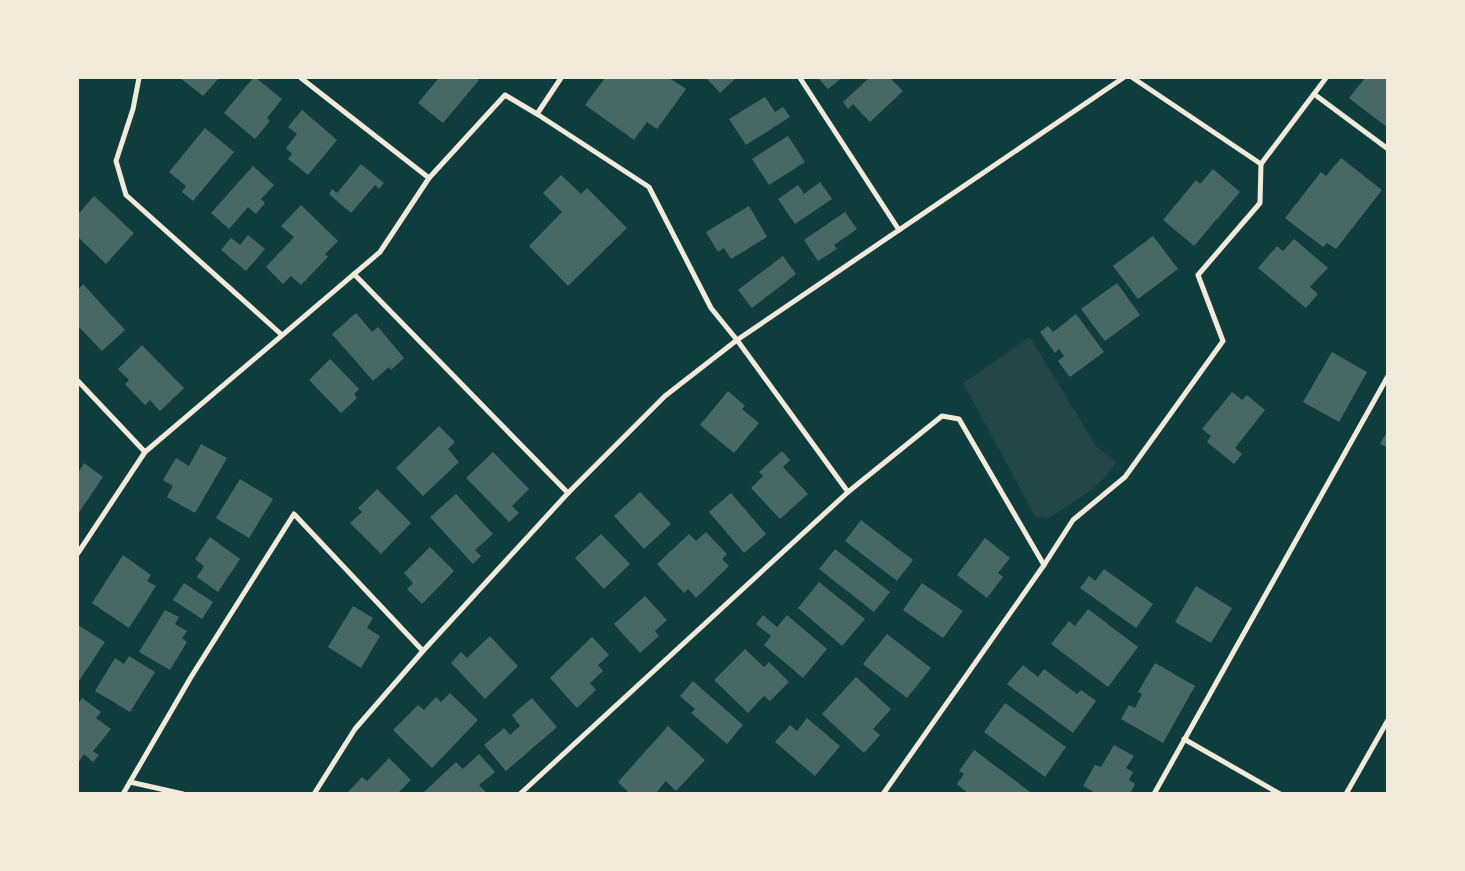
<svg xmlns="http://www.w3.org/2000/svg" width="1465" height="871" viewBox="0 0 1465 871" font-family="'Open Sans',sans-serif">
	<rect width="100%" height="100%" fill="#0f3d3e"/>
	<path fill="#244646" d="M 1030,337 L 1096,446 L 1116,462 C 1101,488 1072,502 1048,519 L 1035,516 L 963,383 Z"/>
	<g fill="#486865">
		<polygon points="180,78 219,78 203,96"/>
		<polygon points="253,78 256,78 282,99 267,118 270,121 255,139 224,113"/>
		<polygon points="439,78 475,78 479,80 443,123 418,103"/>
		<polygon points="605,78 669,78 686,89 657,129 647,122 634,140 585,105"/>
		<polygon points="706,78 736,78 720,93"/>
		<polygon points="818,78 842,78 828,89"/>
		<polygon points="869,78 890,78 903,91 870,122 853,104 848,109 843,102"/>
		<polygon points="1365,78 1388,78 1388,128 1349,98"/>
		<polygon points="765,97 775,112 783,107 790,117 746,145 729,119"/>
		<polygon points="302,110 337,140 308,175 288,159 292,154 286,148 297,134 288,127"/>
		<polygon points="205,128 234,152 193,201 182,192 186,186 169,172"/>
		<polygon points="788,136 805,162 769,185 752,159"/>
		<polygon points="1341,158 1382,190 1336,249 1327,243 1323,247 1285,218 1321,172 1326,176"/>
		<polygon points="361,164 384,183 379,189 375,185 351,213 329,194 332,189 337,193"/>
		<polygon points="253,166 274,185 261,199 265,203 256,214 248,207 229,229 211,213"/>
		<polygon points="1213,169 1240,192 1194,246 1163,220 1196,180 1200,184"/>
		<polygon points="561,175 581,194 587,188 627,228 568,286 529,246 562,212 543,193"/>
		<polygon points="820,182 832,199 795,224 778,199 798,185 804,194"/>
		<polygon points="94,196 134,233 106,264 78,237 78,214"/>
		<polygon points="301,205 338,241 325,254 328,257 301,285 291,276 283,284 266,267 294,237 281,226"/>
		<polygon points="749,206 767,237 731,259 724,248 718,252 706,232"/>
		<polygon points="845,212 857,229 834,245 837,249 818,261 804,240"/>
		<polygon points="248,235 265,249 246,271 221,250 231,238 240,245"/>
		<polygon points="1153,236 1178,269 1138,299 1113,266"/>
		<polygon points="1294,239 1328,268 1310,287 1318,294 1306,308 1258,268 1277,246 1283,251"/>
		<polygon points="783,256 796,274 752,308 738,290"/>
		<polygon points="1117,283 1140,315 1105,341 1081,309"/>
		<polygon points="83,284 125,330 102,351 78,326 78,290"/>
		<polygon points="356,313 372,332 378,327 404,358 391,370 389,367 373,381 332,334"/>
		<polygon points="1076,314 1104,352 1070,377 1058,361 1064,356 1059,349 1055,353 1040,332 1048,326 1053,332"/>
		<polygon points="142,345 184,388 160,411 150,400 145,405 125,384 129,380 118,369"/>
		<polygon points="1332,352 1367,372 1339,422 1303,402"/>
		<polygon points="330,359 359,389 354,394 357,398 341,413 309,380"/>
		<polygon points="728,391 745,406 742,409 759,423 734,453 700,425"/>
		<polygon points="1232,392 1242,400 1247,395 1265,410 1235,448 1242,454 1234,464 1207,442 1211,436 1202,429"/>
		<polygon points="439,426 455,442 448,449 459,462 423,496 396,468"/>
		<polygon points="1388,430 1388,448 1380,444"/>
		<polygon points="201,444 227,458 195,513 167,497 173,486 163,480 176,458 189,466"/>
		<polygon points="782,451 790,460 783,467 808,494 780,519 751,488 763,476 759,472"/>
		<polygon points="493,452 529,489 512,506 519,513 509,522 466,478"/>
		<polygon points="84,463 103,477 78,514 78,473"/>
		<polygon points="240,479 273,499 249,538 216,518"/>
		<polygon points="377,489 411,523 381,554 350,523 362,512 358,508"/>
		<polygon points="640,492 671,524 644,549 614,516"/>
		<polygon points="731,493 766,534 744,553 709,512"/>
		<polygon points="456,494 493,534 475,550 481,556 473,564 430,517"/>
		<polygon points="861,520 913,560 897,581 845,541"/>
		<polygon points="706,532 727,554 722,559 729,566 696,598 688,589 684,593 657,564 689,534 696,541"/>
		<polygon points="601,534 630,564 604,589 575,558"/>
		<polygon points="210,537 240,559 218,592 197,577 204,566 195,559"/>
		<polygon points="985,538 1010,558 998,573 1003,577 987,598 957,575"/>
		<polygon points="430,547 454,571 422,604 407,589 413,583 404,573"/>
		<polygon points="835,549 890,592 874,612 819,569"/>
		<polygon points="123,555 151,575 147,581 156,586 129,628 92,603"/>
		<polygon points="1104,569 1153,604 1136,628 1080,588 1089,576 1095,581"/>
		<polygon points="819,582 865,619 842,646 798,608"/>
		<polygon points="184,583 213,602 202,619 173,600"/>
		<polygon points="922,583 963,611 943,638 903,610"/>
		<polygon points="1196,586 1232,608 1211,643 1175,622"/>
		<polygon points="645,596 667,620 655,631 659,636 640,653 614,624"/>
		<polygon points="353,606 373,618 367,628 380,636 361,668 328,647"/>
		<polygon points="1088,609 1138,647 1108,687 1051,644 1069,621 1075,626"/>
		<polygon points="165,610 179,617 175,624 187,631 182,638 187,642 170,670 139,652"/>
		<polygon points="763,615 777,627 787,615 827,649 803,678 764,645 771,636 756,624"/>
		<polygon points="78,625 105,642 79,681 78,680"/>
		<polygon points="887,634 931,668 907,698 863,664"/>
		<polygon points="490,636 518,666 485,699 451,663 461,652 467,658"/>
		<polygon points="592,637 609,655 598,665 603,671 590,683 596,690 577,708 550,678"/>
		<polygon points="745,649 764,667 769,662 789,682 770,701 764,696 748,713 714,680"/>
		<polygon points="129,656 155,672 130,712 95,691 115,658 124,664"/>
		<polygon points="1155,663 1195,686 1163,743 1121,719 1129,705 1135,708 1142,694 1138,692"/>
		<polygon points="1023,665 1038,677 1044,669 1077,694 1081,690 1096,701 1073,733 1007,684"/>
		<polygon points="856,677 891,709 873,729 880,735 864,753 822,714"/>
		<polygon points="693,681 743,725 727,744 691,713 695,709 680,696"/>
		<polygon points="450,693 478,720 432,768 393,730 418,705 424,710 436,697 441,702"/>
		<polygon points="82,698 101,712 96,718 111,729 93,751 99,755 93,762 84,754 78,763 78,704"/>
		<polygon points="532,698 557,727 506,771 484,745 504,728 510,735 520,726 512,715"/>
		<polygon points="1005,703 1066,747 1045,777 984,732"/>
		<polygon points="807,718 840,746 815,776 775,742 790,725 797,731"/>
		<polygon points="668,726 705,760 676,791 666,781 655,794 630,794 618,782"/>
		<polygon points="1114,745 1134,756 1126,768 1133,772 1129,780 1135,784 1130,794 1097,794 1083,786 1095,765 1101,767"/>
		<polygon points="974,750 1033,794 969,794 957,784 964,774 959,771"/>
		<polygon points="479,754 495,772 479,785 486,792 484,794 422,794 456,762 463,769"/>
		<polygon points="389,758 411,780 397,794 346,794 362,777 367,781"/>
	</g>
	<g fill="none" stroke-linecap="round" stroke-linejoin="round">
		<g stroke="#f1e9da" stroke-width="5">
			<polyline points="139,78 133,109 116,161 126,195 282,335"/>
			<polyline points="301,78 429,178"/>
			<polyline points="800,78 899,230"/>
			<polyline points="1133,78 1261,164"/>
			<polyline points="1314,94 1388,149"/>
			<polyline points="537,114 561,78"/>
			<polyline points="354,274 568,493"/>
			<polyline points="78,381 145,452"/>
			<polyline points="78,553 145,452 380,252 429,178 505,95 537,114 649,187 711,308 737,340 848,492 942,416 959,419 1044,565"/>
			<polyline points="1184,739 1280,794"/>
			<polyline points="130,782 183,794"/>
			<polyline points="123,794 191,677 294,514 423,651"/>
			<polyline points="314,794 355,729 423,651 568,493 665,396 737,340 1123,78"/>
			<polyline points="520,794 848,492"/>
			<polyline points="883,794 1044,565 1073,520 1125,477 1223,341 1198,275 1260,203 1261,164 1326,78"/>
			<polyline points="1154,794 1388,376"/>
			<polyline points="1346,794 1388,720"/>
		</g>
	</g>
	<rect width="1465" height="871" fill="none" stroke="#f1e9da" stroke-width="158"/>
</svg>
